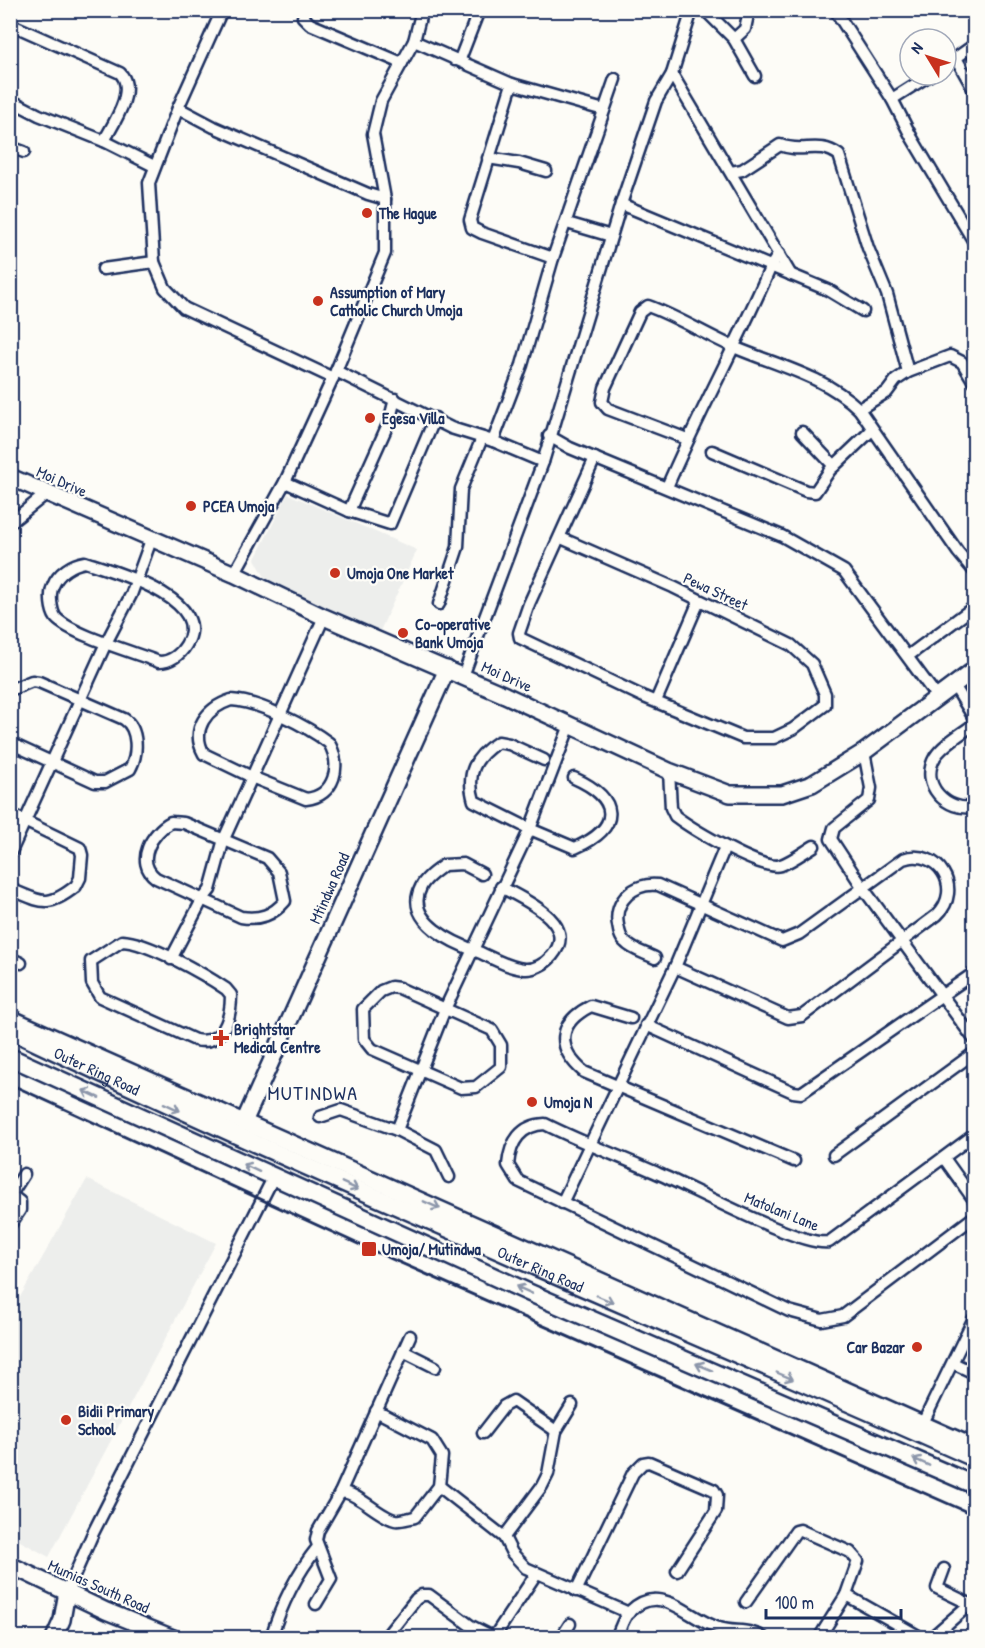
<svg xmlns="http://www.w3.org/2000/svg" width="985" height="1648" viewBox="0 0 985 1648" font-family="'Patrick Hand',sans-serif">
	<rect width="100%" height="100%" fill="#fdfcf7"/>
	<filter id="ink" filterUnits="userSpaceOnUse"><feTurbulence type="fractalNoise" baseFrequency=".0167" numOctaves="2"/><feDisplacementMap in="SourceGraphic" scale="12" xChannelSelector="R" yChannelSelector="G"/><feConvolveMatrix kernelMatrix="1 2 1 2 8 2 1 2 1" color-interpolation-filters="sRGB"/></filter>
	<g filter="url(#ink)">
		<g fill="#edeeec">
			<polygon points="288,494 417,550 379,633 270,586 255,559"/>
			<polygon points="87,1179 216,1243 49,1557 11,1536 11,1313"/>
		</g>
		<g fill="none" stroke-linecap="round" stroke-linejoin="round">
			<defs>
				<g id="street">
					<polyline points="306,10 303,17 310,24 402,63"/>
					<polyline points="705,10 734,39 755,76"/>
					<polyline points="835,10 892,99 912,138 974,242"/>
					<path d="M 10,24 L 120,73 C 137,90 113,124 104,141 L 39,115 L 10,100"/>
					<polyline points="734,39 745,29 749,10"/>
					<polyline points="414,41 512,84 604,110"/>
					<polyline points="956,58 974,90"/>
					<polyline points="455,60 460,59 479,10"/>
					<polyline points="946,65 974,45"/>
					<polyline points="672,74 791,275"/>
					<polyline points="512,84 470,220 472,228 482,233 553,258 615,79"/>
					<polyline points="892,99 930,75"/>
					<polyline points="178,108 214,127 368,194 385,199"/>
					<polyline points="104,141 154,166"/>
					<polyline points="10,147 24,152"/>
					<polyline points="488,158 519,163 546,171"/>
					<path d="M 731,172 L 742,170 L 780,145 C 803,154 818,140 839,155 L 868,248 L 887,294 L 908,372"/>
					<polyline points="621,204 828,290 863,311"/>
					<polyline points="567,223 611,236"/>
					<polyline points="154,262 149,183 178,108 222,10"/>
					<polyline points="103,269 154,262 165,288 184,308 333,378"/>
					<polyline points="336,371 451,428 493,441 543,462"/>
					<polyline points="859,409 887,392 896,380 908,372 950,356 962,362 974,382"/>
					<polyline points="802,432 834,466"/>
					<polyline points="549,436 570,448 782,536 844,571 937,697"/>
					<path d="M 687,439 L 608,409 L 602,402 L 605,388 L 640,312 L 648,306 C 678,317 706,335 736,348 C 779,366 824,376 859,409 L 958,552 L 974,571"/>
					<polyline points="493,441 522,365 553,258"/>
					<polyline points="712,451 806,491 815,492 830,470 872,430"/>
					<polyline points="285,482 349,511 390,524 435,418"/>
					<path d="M 667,487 C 699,412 739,341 771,266 L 779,254"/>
					<polyline points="349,511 389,422 395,399"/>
					<polyline points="10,523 46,494"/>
					<polyline points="561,538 673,587 791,645 812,664 825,694 825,705 793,729 774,738 743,738 644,697 520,638 519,633 529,604 595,458"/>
					<path d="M 85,562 C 112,571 215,599 186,645 C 180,655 170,662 159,662 C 136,653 72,635 56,618 C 51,611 49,594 53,586 C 58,573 72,564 85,562 Z"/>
					<polyline points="234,574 285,482 336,371 385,253 385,199 373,134 381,101 414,41 422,10"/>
					<polyline points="439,604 458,547 461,489 482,438"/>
					<polyline points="908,656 974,607"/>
					<polyline points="463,676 543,462 621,204 656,101 672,74 692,10"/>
					<polyline points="954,685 974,718"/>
					<path d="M 10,690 L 32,681 L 39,682 L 124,719 C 139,729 138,755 130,769 L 105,782 L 95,782 L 10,743"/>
					<path d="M 231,700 C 258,701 307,726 329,743 C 342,765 335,796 306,799 L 254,778 L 204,754 C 190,729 207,708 231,700 Z"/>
					<polyline points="656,701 699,601"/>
					<path d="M 974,724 C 963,733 943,744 935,757 C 919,785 947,812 974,807"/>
					<polyline points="864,752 871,788 869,800 834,828 831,839 863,888 974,1039"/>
					<path d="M 544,760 L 509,744 L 498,742 C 474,757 466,774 474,801 L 530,829 L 575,848 C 623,827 619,798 574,778"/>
					<path d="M 669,771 L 671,808 L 675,816 C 691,828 763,872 781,865 C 792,861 804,852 814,846"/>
					<path d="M 10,814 L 80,848 L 82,855 L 80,878 L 76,886 C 47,909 42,902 10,889"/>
					<path d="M 171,822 L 184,823 L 267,858 L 279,872 L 285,901 C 273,915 260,920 241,917 L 156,878 C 134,862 152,832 171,822 Z"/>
					<polyline points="10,854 106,643 131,595 151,540"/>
					<path d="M 482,874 L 463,864 L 444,865 C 436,871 425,878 421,887 C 403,922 456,944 481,953 C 494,959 510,968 524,969 C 534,970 545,964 552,956 C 580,923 523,899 501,887"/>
					<path d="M 122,941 C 148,942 204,974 226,989 L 231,995 C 231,1018 224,1046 195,1040 L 100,997 L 92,983 L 91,961 Z"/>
					<polyline points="10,958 21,963"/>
					<path d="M 655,958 C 645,953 632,950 625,942 C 620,938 619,931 618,925 C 613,901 635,882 658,885 L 782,941 L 799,934 L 903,859 C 938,847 964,889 937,915 L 802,1016 L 788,1018 L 675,967"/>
					<polyline points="171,959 202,900 210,890 224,839 324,617"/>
					<polygon points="391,987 399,988 492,1030 501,1045 501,1067 476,1087 461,1088 372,1049 364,1039 363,1009 381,991"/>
					<path d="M 631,1018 L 591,1006 C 557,1023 556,1048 584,1072 L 794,1161"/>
					<polyline points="646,1025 793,1092 801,1093 974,973"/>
					<polyline points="320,1117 341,1110 397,1130"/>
					<path d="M 974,1135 L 829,1242 C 800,1247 692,1188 659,1174 C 621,1157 583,1143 545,1124 C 521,1125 510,1142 508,1165 L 518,1181 L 789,1311 L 822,1320 L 843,1316 L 974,1217"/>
					<polyline points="834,1155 974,1053"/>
					<polyline points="944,1158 974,1200"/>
					<polyline points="449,1177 436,1150 397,1130 445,1009 530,829 570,725"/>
					<polyline points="10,1196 24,1174"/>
					<polyline points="562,1203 675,967 725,847"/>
					<polyline points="10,1225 20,1210 20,1202 11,1195"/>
					<polyline points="403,1351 435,1367"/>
					<polyline points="953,1363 974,1373"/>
					<polyline points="922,1425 974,1318"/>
					<polyline points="483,1433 504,1406 513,1401 556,1431"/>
					<polyline points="439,1486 504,1537 512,1553 526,1568 629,1613"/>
					<polyline points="340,1493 410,1336"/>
					<polyline points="504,1537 542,1486 548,1474 556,1431 572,1405"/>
					<polyline points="576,1591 633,1473 643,1463 649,1462 714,1490 717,1495 716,1511 677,1571"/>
					<polyline points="67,1592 93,1533 273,1178"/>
					<polyline points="846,1595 922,1638"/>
					<polyline points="746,1602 796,1531 800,1530 850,1552 858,1561 846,1595 819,1638"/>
					<path d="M 316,1604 L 331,1579 L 316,1540 L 318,1531 L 340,1493 C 353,1488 379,1517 395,1520 C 401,1521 409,1518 415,1517 L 439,1486 L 442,1456 L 432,1440 L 376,1411"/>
					<polyline points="494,1637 536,1574"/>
					<path d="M 271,1638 C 281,1605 297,1573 318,1547"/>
					<polyline points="385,1638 416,1599 422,1595 429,1595 471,1626 495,1638"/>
					<polyline points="561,1638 570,1624"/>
					<path d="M 616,1638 C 620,1630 623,1618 629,1612 C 661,1580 689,1620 719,1628 C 735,1633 748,1628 764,1638"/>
					<polyline points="931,1638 970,1604 937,1588 944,1569"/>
				</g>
				<g id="secondary">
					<polyline points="10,477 234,574 324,617 505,695 669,771 730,794 782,794 812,784 864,752 974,670"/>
					<polyline points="10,1018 974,1447"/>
					<polyline points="244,1122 447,669"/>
					<polyline points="10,1565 106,1611 173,1638"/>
					<polyline points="54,1638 62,1620 67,1592"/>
				</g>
				<g id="primary">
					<path id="s1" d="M 10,1030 C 328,1182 653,1315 974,1458"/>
					<polyline points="10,1057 530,1293 974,1485"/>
				</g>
			</defs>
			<use href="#street" stroke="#1b2f5e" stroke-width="15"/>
			<use href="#secondary" stroke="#1b2f5e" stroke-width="20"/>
			<use href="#primary" stroke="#1b2f5e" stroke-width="21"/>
			<use href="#street" stroke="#fdfcf7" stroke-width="10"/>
			<use href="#secondary" stroke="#fdfcf7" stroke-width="15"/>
			<use href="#primary" stroke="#fdfcf7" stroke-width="16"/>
			<polyline stroke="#1b2f5e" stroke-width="3" points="10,1084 369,1249 974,1515"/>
		</g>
		<defs><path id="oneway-shaft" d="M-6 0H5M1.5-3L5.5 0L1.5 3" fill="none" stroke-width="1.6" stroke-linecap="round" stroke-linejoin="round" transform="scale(1.5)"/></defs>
		<g stroke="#8c96aa">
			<use href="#oneway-shaft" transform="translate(91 1094) rotate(-155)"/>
			<use href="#oneway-shaft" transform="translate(172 1107) rotate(25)"/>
			<use href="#oneway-shaft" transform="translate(251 1168) rotate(-155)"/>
			<use href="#oneway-shaft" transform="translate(350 1186) rotate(24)"/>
			<use href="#oneway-shaft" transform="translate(432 1205) rotate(24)"/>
			<use href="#oneway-shaft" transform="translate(524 1290) rotate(-156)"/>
			<use href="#oneway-shaft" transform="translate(605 1299) rotate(23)"/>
			<use href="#oneway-shaft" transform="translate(704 1367) rotate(-157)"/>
			<use href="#oneway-shaft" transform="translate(785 1376) rotate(23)"/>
			<use href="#oneway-shaft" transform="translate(921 1462) rotate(-156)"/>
		</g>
	</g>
	<g fill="#c8321e" stroke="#fdfcf7" stroke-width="2">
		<circle cx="367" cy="213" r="6"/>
		<circle cx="318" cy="301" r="6"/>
		<circle cx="370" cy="418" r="6"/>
		<circle cx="191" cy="506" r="6"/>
		<circle cx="335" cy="573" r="6"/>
		<circle cx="403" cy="633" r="6"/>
		<path d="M218 1029h6v6h6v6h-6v6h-6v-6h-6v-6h6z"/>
		<circle cx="532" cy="1102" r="6"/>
		<rect x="361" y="1241" width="16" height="16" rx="3"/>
		<circle cx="917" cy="1347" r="6"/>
		<circle cx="66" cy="1420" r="6"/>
	</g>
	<g text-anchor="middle" stroke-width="4.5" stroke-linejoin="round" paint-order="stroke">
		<g font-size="16" font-weight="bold" fill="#1b2f5e" stroke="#fdfcf7" text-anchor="start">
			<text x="379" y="219">The Hague</text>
			<text x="330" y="298">Assumption of Mary<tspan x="330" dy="18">Catholic Church Umoja</tspan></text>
			<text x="382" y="424">Egesa Villa</text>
			<text x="203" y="512">PCEA Umoja</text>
			<text x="347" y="579">Umoja One Market</text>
			<text x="415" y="630">Co-operative<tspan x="415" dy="18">Bank Umoja</tspan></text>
			<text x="234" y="1035">Brightstar<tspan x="234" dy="18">Medical Centre</tspan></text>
			<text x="544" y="1108">Umoja N</text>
			<text x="382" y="1255">Umoja/ Mutindwa</text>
			<text x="905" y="1353" text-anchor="end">Car Bazar</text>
			<text x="78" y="1417">Bidii Primary<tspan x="78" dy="18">School</tspan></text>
		</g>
		<g font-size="16" fill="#1b2f5e" stroke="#fdfcf7">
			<text transform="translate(62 481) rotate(24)" y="6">Moi Drive</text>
			<text transform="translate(716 591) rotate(25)" y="6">Pewa Street</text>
			<text transform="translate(507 676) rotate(24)" y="6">Moi Drive</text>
			<text transform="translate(329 888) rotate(-66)" y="6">Mtindwa Road</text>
			<text dy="6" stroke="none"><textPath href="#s1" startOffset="96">Outer Ring Road</textPath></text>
			<text transform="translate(782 1211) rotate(22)" y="6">Matolani Lane</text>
			<text dy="6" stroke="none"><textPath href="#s1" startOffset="582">Outer Ring Road</textPath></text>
			<text transform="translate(99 1586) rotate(24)" y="6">Mumias South Road</text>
		</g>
		<g font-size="20" letter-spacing="1.5" fill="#1b2f5e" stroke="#fdfcf7">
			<text x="313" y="1100">MUTINDWA</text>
		</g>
	</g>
	<rect width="985" height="1648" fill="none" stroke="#fdfcf7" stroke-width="36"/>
	<rect x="18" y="18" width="949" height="1612" fill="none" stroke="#1b2f5e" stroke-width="2" filter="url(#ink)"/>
	<g transform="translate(928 57) rotate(308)"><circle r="28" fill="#fdfcf7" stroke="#a3aaba" stroke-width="1.5"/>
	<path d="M0-4.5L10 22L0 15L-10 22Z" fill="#c8321e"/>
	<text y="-9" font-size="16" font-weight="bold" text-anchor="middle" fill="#1b2f5e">N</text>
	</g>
	<path d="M766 1609v9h135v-9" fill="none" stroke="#1b2f5e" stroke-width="3"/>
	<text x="775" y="1609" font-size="18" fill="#1b2f5e" stroke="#fdfcf7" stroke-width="4.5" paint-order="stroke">100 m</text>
</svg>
